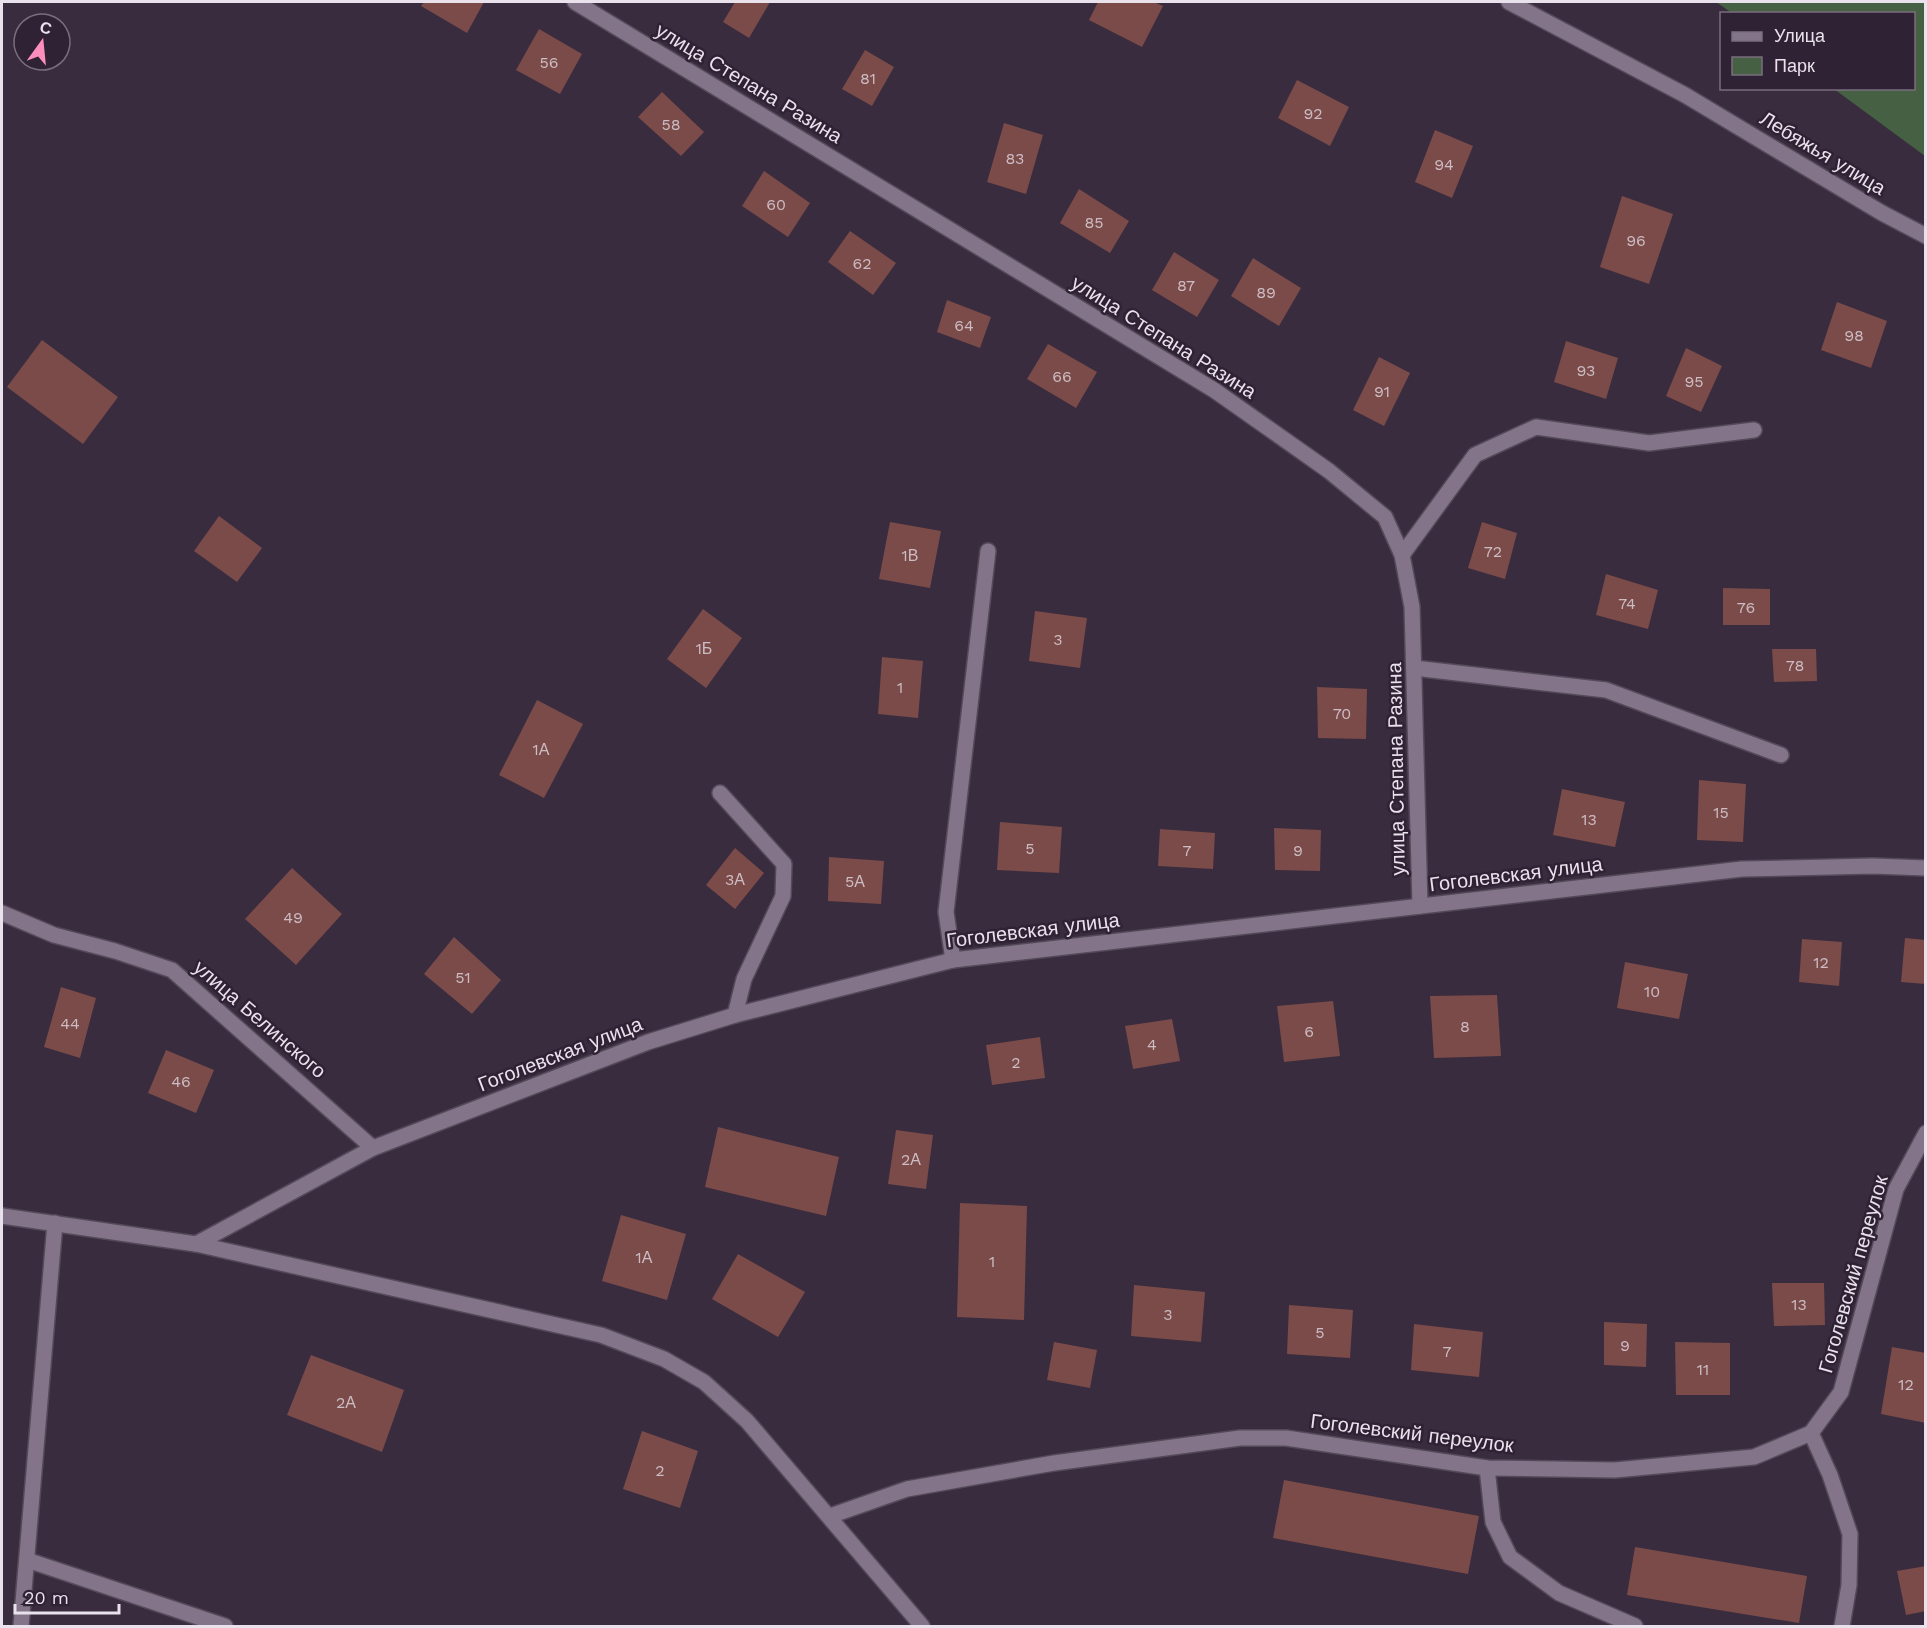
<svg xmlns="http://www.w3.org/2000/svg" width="1927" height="1628" viewBox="0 0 1927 1628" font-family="'Work Sans',sans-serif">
	<rect width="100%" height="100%" fill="#392c3e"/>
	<polygon fill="#456043" points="1716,2 1925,2 1925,156 1834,89 1914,88 1914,14 1732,13"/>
	<g fill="#7a4b49">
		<polygon points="424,2 484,2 467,33 421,6"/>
		<polygon points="735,2 770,2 749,38 723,22"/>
		<polygon points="1098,2 1154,2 1163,6 1142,47 1089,20"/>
		<polygon points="539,29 582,54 560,94 516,70"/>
		<polygon points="865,50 894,67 872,106 842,89"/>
		<polygon points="1297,80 1349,107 1330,146 1278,118"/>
		<polygon points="662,92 704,132 681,156 638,117"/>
		<polygon points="1004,123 1043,135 1026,194 987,182"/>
		<polygon points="1435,130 1473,146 1452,198 1415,182"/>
		<polygon points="764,171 810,203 788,237 742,206"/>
		<polygon points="1079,189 1129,221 1110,253 1060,223"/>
		<polygon points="1622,196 1673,214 1649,284 1600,267"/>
		<polygon points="850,231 896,263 873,295 828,262"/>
		<polygon points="1174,252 1219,280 1197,317 1152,290"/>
		<polygon points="1253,258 1301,288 1279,326 1231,296"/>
		<polygon points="947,300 991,317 980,348 937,332"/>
		<polygon points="1837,302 1887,321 1871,368 1821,350"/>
		<polygon points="42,340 118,397 83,444 7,387"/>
		<polygon points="1566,341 1618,358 1606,399 1554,382"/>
		<polygon points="1048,344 1097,372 1076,408 1027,379"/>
		<polygon points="1686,348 1722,366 1701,412 1666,396"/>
		<polygon points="1379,357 1410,373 1384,426 1353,410"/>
		<polygon points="219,516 262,548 237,582 194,551"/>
		<polygon points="890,522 941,531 930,588 879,579"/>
		<polygon points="1482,522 1517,533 1505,579 1468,568"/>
		<polygon points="1606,574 1658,590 1648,629 1596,615"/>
		<polygon points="1723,588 1770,589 1770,625 1723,625"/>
		<polygon points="703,609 742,638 706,688 667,659"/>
		<polygon points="1035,611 1087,618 1080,668 1029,661"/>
		<polygon points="1772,649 1816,649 1817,681 1774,682"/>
		<polygon points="882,657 923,661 918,718 878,714"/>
		<polygon points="1317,687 1367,689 1366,739 1318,738"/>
		<polygon points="537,700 583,724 544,798 499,775"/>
		<polygon points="1699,780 1746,784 1743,842 1697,840"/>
		<polygon points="1562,789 1625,802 1615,847 1553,835"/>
		<polygon points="1000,822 1062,827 1059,873 997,870"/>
		<polygon points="1274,828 1321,830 1320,871 1275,870"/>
		<polygon points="1160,829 1215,833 1213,869 1158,866"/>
		<polygon points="735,848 764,873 735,909 706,885"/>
		<polygon points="829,857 884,861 881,904 828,901"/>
		<polygon points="292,868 342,914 296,965 245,919"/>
		<polygon points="454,937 501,980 472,1014 424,974"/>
		<polygon points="1905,938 1926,940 1926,984 1901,982"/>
		<polygon points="1802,939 1842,942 1839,986 1799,982"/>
		<polygon points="1625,962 1688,974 1679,1019 1617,1008"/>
		<polygon points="61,987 96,998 80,1058 44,1047"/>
		<polygon points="1497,995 1501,1056 1434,1058 1430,996"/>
		<polygon points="1333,1001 1340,1056 1284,1062 1277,1006"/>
		<polygon points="1172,1019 1180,1061 1133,1069 1125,1026"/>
		<polygon points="1040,1037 1045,1078 992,1085 986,1045"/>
		<polygon points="166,1050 214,1070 196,1113 148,1093"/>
		<polygon points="718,1127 839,1157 826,1216 705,1187"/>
		<polygon points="896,1130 933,1135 926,1189 888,1184"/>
		<polygon points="960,1203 1027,1206 1024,1320 957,1317"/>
		<polygon points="621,1215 686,1234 667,1300 602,1281"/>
		<polygon points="738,1254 805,1292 778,1337 712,1299"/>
		<polygon points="1772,1283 1824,1283 1825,1325 1774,1326"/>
		<polygon points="1134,1285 1205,1292 1201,1342 1131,1336"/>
		<polygon points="1289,1305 1353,1310 1350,1358 1287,1354"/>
		<polygon points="1604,1322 1647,1324 1646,1367 1604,1365"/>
		<polygon points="1414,1324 1483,1332 1479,1377 1411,1370"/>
		<polygon points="1054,1342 1097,1350 1090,1388 1047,1380"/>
		<polygon points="1675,1342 1730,1343 1730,1395 1676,1395"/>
		<polygon points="1892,1347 1926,1353 1926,1423 1881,1414"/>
		<polygon points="311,1355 404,1390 382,1452 287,1415"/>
		<polygon points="642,1431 698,1451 680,1508 623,1489"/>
		<polygon points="1284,1480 1479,1516 1468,1574 1273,1538"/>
		<polygon points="1635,1547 1807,1576 1799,1623 1627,1595"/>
		<polygon points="1926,1566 1926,1611 1906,1615 1897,1571"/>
	</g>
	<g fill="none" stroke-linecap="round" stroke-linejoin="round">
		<defs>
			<g id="lane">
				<polyline points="1402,555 1475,455 1536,427 1649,443 1754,430"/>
				<polyline points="1414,668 1606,690 1781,755"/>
				<polyline points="720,793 784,864 783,896 744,979 735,1015"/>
				<polyline points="953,960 946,912 988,551"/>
				<polyline points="1811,1433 1830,1475 1850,1534 1849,1585 1842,1626"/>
				<polyline points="1487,1468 1493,1522 1510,1557 1559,1593 1635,1626"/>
				<polyline points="27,1560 225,1626"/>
				<polyline points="21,1626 55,1223"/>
			</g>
			<g id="street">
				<polyline points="575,2 1214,390 1329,471 1385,517 1402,555 1412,607 1420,906"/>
				<polyline points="1509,2 1685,95 1882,213 1926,236"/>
				<polyline points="2,913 54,935 115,951 172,970 373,1148"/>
				<polyline points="2,1216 196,1244 601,1335 664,1359 704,1382 747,1421 922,1626"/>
				<polyline points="196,1244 373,1148 648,1042 735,1015 953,960 1742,869 1873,866 1926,868"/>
				<polyline points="830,1516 907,1489 1054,1463 1240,1438 1286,1438 1487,1468 1615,1470 1754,1457 1811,1433 1841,1392 1896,1189 1926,1133"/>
			</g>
		</defs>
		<use href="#lane" stroke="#544959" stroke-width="18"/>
		<use href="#street" stroke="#544959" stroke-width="18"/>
		<use href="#lane" stroke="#837489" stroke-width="15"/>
		<use href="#street" stroke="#837489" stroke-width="15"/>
	</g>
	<g text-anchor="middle" stroke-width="5" stroke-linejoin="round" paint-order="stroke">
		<g font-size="16" fill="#cdbcc3">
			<text x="549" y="68">56</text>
			<text x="868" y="84">81</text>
			<text x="1313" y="119">92</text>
			<text x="671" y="130">58</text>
			<text x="1015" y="164">83</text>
			<text x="1444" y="170">94</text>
			<text x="776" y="210">60</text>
			<text x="1094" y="228">85</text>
			<text x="1636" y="246">96</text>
			<text x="862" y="269">62</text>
			<text x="1186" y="291">87</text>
			<text x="1266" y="298">89</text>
			<text x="964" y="331">64</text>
			<text x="1854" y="341">98</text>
			<text x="1586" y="376">93</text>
			<text x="1062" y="382">66</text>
			<text x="1694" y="387">95</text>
			<text x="1382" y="397">91</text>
			<text x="1493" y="557">72</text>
			<text x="910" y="561">1В</text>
			<text x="1627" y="609">74</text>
			<text x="1746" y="613">76</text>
			<text x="1058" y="645">3</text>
			<text x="704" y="654">1Б</text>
			<text x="1795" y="671">78</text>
			<text x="900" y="693">1</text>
			<text x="1342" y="719">70</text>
			<text x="541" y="755">1А</text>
			<text x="1721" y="818">15</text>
			<text x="1589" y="825">13</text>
			<text x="1030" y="854">5</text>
			<text x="1187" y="856">7</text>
			<text x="1298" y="856">9</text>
			<text x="735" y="885">3А</text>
			<text x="855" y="887">5А</text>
			<text x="293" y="923">49</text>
			<text x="1821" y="968">12</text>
			<text x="463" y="983">51</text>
			<text x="1652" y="997">10</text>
			<text x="70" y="1029">44</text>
			<text x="1465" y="1032">8</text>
			<text x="1309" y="1037">6</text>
			<text x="1152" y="1050">4</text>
			<text x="1016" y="1068">2</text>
			<text x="181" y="1087">46</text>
			<text x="911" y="1165">2А</text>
			<text x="644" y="1263">1А</text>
			<text x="992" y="1267">1</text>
			<text x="1799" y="1310">13</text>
			<text x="1168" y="1320">3</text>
			<text x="1320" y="1338">5</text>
			<text x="1625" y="1351">9</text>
			<text x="1447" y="1357">7</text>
			<text x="1703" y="1375">11</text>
			<text x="1906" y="1390">12</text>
			<text x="346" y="1408">2А</text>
			<text x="660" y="1476">2</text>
		</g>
		<g font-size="20" fill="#e9e1ec" stroke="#2f2234">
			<text transform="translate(749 83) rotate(31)" y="7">улица Степана Разина</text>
			<text transform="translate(1823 153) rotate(31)" y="7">Лебяжья улица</text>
			<text transform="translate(1164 337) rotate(32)" y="7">улица Степана Разина</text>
			<text transform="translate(1396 769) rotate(-91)" y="7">улица Степана Разина</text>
			<text transform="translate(1516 874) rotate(-7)" y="7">Гоголевская улица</text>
			<text transform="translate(1033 930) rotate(-7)" y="7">Гоголевская улица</text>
			<text transform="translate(260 1019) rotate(41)" y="7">улица Белинского</text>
			<text transform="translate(560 1054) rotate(-21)" y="7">Гоголевская улица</text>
			<text transform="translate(1853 1274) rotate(-74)" y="7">Гоголевский переулок</text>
			<text transform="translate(1412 1433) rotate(7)" y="7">Гоголевский переулок</text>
		</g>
	</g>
	<rect width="1927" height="1628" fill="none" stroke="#e9e1ec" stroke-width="6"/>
	<rect x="1720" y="12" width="195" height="78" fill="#2f2234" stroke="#796e7e" stroke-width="1.5"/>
	<rect x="1732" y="32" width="30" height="9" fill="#837489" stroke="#796e7e" stroke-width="1.5"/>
	<text x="1774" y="42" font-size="18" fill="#e9e1ec">Улица</text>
	<rect x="1732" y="57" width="30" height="18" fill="#456043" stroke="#796e7e" stroke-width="1.5"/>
	<text x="1774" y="72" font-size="18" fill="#e9e1ec">Парк</text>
	<g transform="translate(42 42) rotate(15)"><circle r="28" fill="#2f2234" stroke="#796e7e" stroke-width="1.5"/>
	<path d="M0-4.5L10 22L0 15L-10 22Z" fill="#fd8ebe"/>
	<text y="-9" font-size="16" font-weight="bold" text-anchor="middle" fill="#e9e1ec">С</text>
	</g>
	<path d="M15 1604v9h104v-9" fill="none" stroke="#e9e1ec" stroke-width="3"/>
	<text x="24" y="1604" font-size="18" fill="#e9e1ec" stroke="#2f2234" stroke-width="4.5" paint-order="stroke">20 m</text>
</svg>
